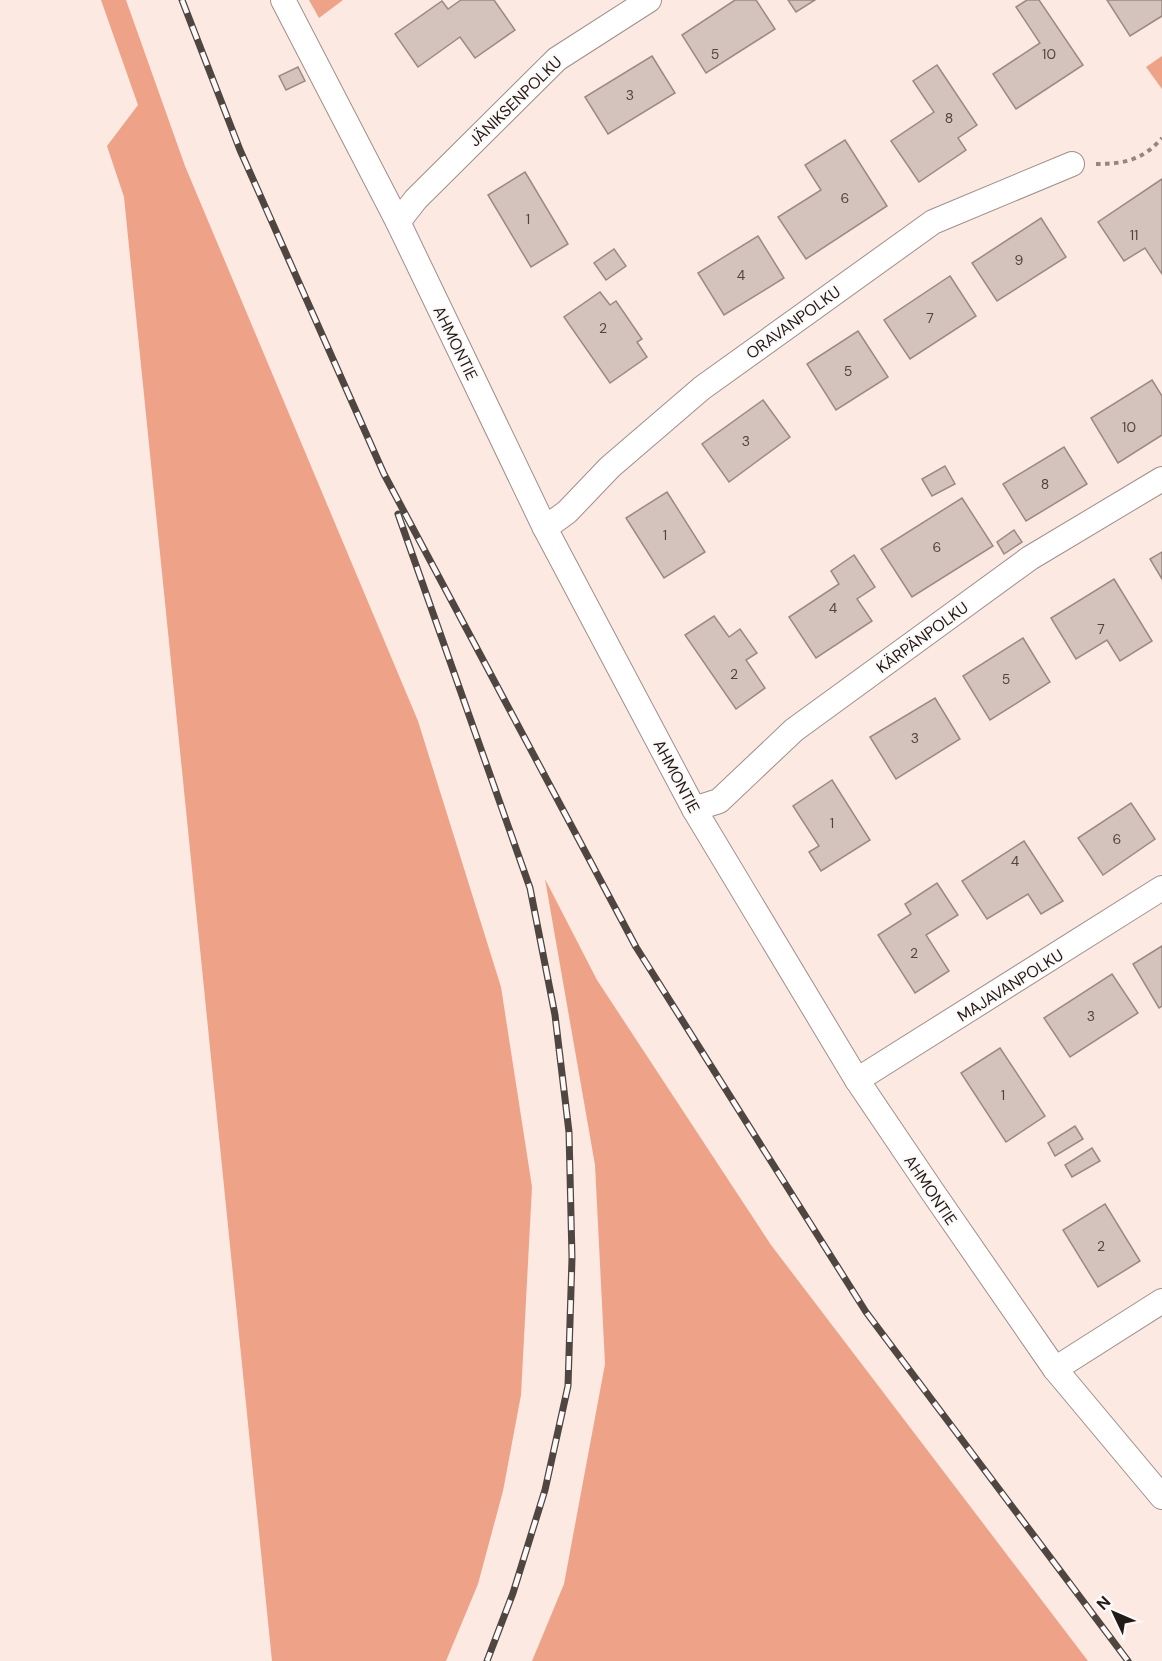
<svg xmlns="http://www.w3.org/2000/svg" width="1162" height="1661" viewBox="0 0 1162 1661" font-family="'DM Sans',sans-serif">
	<rect width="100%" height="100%" fill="#fbe9e2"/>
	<g fill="#eea389">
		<polygon points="101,0 126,0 185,166 418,721 501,987 532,1187 521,1395 503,1491 478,1584 446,1661 272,1661 124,197 107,146 138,105"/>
		<polygon points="309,0 343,0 319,18"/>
		<polygon points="1162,56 1162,89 1146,67"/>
		<polygon points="545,879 597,980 771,1245 1088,1661 532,1661 564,1584 605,1364 595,1165"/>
	</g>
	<g fill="#d4c3bc" stroke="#9b8a84" stroke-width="1.5">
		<polygon points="461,0 494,0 515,30 475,58 460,37 418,67 395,34 442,1 448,9"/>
		<polygon points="735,0 756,0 775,29 706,73 682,35"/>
		<polygon points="788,0 815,0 796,12"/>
		<polygon points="1027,0 1039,0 1083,65 1016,109 993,74 1040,43 1016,7"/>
		<polygon points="1107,0 1162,0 1162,16 1130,36"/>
		<polygon points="652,56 675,93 608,134 585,97"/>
		<polygon points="937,65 977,125 958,138 966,150 919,182 891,141 934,112 913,81"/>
		<polygon points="298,67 305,81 286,90 279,76"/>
		<polygon points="845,140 887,206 806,259 778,217 821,190 805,165"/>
		<polygon points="525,172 568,244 531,267 488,195"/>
		<polygon points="1162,179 1162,274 1145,248 1124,261 1098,222"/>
		<polygon points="1041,218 1066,257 997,301 972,263"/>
		<polygon points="758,236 784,278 724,315 698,273"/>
		<polygon points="614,249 626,266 606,280 594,263"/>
		<polygon points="950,276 976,316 910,359 884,320"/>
		<polygon points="600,292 610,305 616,301 642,339 637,342 647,357 610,383 564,317"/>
		<polygon points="858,331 888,377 836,410 807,364"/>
		<polygon points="1152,380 1162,396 1162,435 1118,463 1091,418"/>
		<polygon points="763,400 790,437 729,482 702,444"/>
		<polygon points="1064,447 1087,484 1026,521 1003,484"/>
		<polygon points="945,466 955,484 932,496 922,479"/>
		<polygon points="667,492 705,552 664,578 626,518"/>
		<polygon points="962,498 993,546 912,597 881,549"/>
		<polygon points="1014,530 1022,542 1004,554 997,542"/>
		<polygon points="1162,552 1162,579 1150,559"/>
		<polygon points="854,555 875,587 857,599 872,621 816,658 789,617 839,584 831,571"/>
		<polygon points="1114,579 1152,641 1120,661 1107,640 1076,659 1051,618"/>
		<polygon points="714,616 729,637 740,629 757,653 746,660 765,688 736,709 685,635"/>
		<polygon points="1023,638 1050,682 990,720 963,676"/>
		<polygon points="935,698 960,739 896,779 870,737"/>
		<polygon points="832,780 870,840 821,871 809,852 819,846 793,806"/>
		<polygon points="1131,803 1155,839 1103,875 1078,838"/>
		<polygon points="1024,841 1063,901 1041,914 1028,894 987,919 962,881"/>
		<polygon points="937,883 958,915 926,935 949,971 915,993 878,935 911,914 905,904"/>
		<polygon points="1162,946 1162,1006 1159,1008 1133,964"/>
		<polygon points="1112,974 1138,1013 1070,1057 1044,1018"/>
		<polygon points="1000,1048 1045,1116 1006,1142 961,1073"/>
		<polygon points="1075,1126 1083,1139 1055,1156 1048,1143"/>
		<polygon points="1092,1148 1100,1161 1072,1177 1065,1165"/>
		<polygon points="1105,1204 1140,1261 1098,1287 1063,1230"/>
	</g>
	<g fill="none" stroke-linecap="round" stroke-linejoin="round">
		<defs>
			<g id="minor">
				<polyline points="283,0 398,222 545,528 694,809 857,1080 932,1191 1055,1369 1162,1497"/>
				<polyline points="398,222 416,199 557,59 649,0"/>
				<polyline points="545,528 567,512 610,467 702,388 933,222 1072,164"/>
				<polyline points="694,809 719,801 794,730 1030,558 1162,479"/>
				<polyline points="857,1080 1162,888"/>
				<polyline points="1055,1369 1162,1301"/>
			</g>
		</defs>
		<use href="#minor" stroke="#a08f8a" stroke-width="26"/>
		<path stroke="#948782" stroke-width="4" stroke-dasharray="4.5 4.5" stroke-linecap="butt" d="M 1096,164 C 1124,164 1143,160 1162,138"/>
		<use href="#minor" stroke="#fff" stroke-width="24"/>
		<defs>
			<g id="rail">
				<polyline points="182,0 240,150 384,474 636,947 866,1312 1128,1661"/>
				<polyline points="398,514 530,888 555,1015 569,1132 572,1258 568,1386 545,1490 513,1593 487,1661"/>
			</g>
		</defs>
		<use href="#rail" stroke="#4f4642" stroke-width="7"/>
		<use href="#rail" stroke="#fdf9f8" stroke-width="4.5" stroke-dasharray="14" stroke-linecap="butt"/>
	</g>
	<g text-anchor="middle" stroke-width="4.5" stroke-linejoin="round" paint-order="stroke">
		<g font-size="14" fill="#4e4541">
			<text x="715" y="59">5</text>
			<text x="1049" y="59">10</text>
			<text x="630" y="100">3</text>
			<text x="949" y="123">8</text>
			<text x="845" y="203">6</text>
			<text x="528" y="224">1</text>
			<text x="1134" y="240">11</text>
			<text x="1019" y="265">9</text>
			<text x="741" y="280">4</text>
			<text x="930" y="323">7</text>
			<text x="603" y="333">2</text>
			<text x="848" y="376">5</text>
			<text x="1129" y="432">10</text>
			<text x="746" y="446">3</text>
			<text x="1045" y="489">8</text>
			<text x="665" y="540">1</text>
			<text x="937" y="552">6</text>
			<text x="833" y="613">4</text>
			<text x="1101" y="634">7</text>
			<text x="734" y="679">2</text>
			<text x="1006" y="684">5</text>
			<text x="915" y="743">3</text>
			<text x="832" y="828">1</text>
			<text x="1117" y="844">6</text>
			<text x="1015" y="866">4</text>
			<text x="914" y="958">2</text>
			<text x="1091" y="1021">3</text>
			<text x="1003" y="1100">1</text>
			<text x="1101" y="1251">2</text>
		</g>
		<g font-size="16" fill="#211b18" stroke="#fdf9f8">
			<text transform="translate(515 101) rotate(-44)" y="6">JÄNIKSENPOLKU</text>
			<text transform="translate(793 322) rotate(-36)" y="6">ORAVANPOLKU</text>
			<text transform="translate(456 343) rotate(64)" y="6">AHMONTIE</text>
			<text transform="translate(922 637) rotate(-36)" y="6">KÄRPÄNPOLKU</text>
			<text transform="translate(677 776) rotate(62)" y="6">AHMONTIE</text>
			<text transform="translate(1010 985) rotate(-32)" y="6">MAJAVANPOLKU</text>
			<text transform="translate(931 1190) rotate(56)" y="6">AHMONTIE</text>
		</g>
	</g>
	<g transform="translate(1114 1613) rotate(314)" stroke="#fdf9f8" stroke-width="4.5" paint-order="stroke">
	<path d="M0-4.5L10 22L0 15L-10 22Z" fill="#211b18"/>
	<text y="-9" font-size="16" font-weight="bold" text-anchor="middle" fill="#211b18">N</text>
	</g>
</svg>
